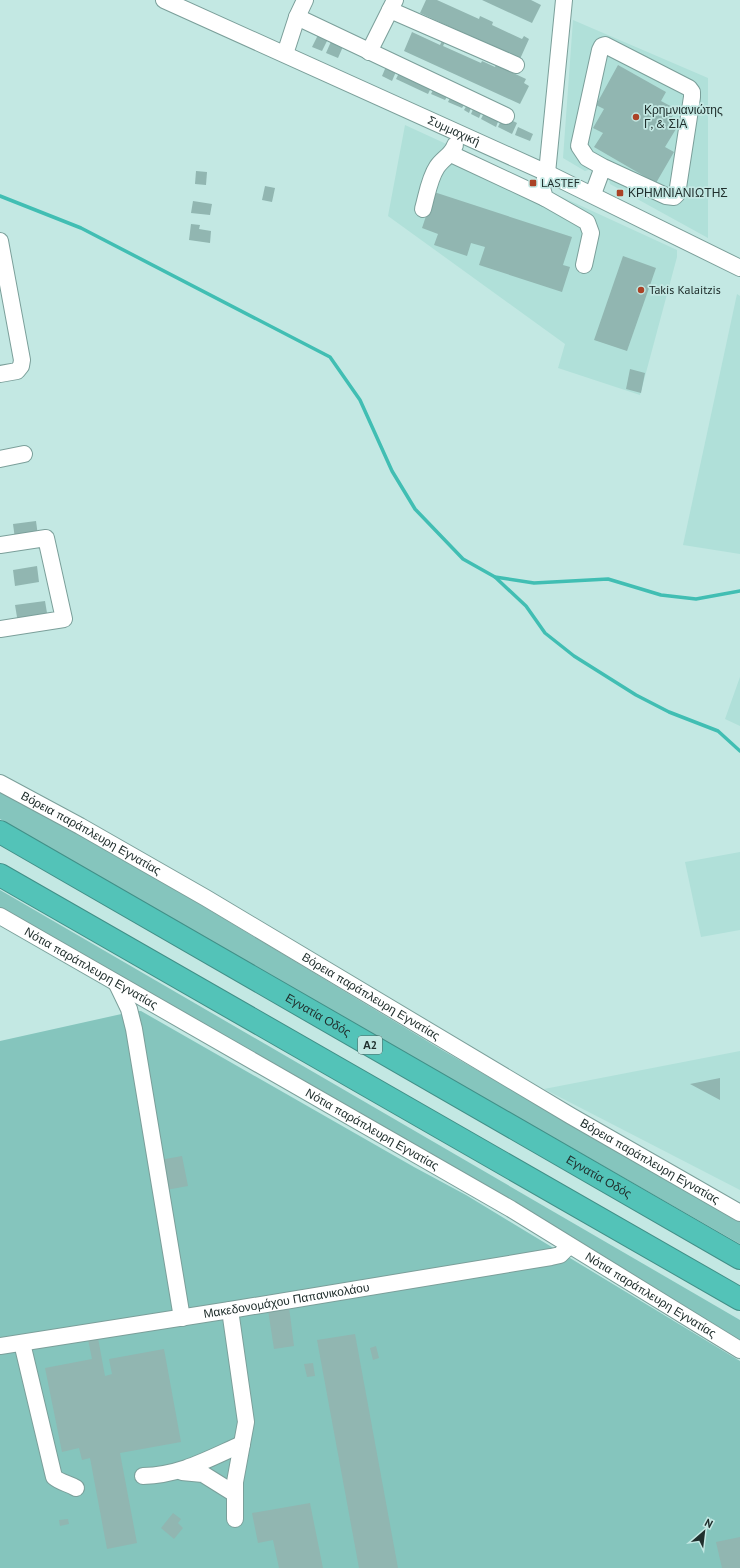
<svg xmlns="http://www.w3.org/2000/svg" width="740" height="1568" viewBox="0 0 740 1568" font-family="'PT Sans',sans-serif">
	<rect width="100%" height="100%" fill="#c3e8e3"/>
	<g fill="#b0e0d9">
		<polygon points="573,20 708,78 708,238 610,184 608,177 591,169 585,171 563,158"/>
		<polygon points="405,125 677,250 677,257 640,395 558,368 565,344 388,216"/>
		<polygon points="737,294 740,296 740,554 683,545"/>
		<polygon points="740,677 740,726 725,719"/>
		<polygon points="740,852 740,930 701,937 685,862"/>
		<polygon points="740,1051 740,1190 544,1089"/>
	</g>
	<g fill="#85c5bd">
		<polygon points="0,790 105,847 442,1050 740,1221 740,1244 444,1075 0,819"/>
		<polygon points="0,890 740,1320 740,1342 0,909"/>
		<polygon points="135,1011 141,1011 414,1167 466,1195 740,1361 740,1568 0,1568 0,1041"/>
	</g>
	<g fill="none" stroke-linecap="round" stroke-linejoin="round">
		<g stroke="#41beb3" stroke-width="3.5">
			<polyline points="0,196 81,228 330,357 360,400 392,471 415,509 463,559 495,577 534,583 608,579 661,595 696,599 740,591"/>
			<polyline points="495,577 526,606 545,633 574,656 636,695 669,712 718,731 740,751"/>
		</g>
	</g>
	<g fill="#91b6b1">
		<polygon points="426,0 437,0 479,19 480,16 493,22 492,25 522,39 524,36 529,39 520,59 420,13"/>
		<polygon points="482,0 531,0 541,5 532,23"/>
		<polygon points="320,31 330,35 322,51 312,47"/>
		<polygon points="412,32 440,45 442,41 445,42 443,46 481,63 482,61 495,67 496,65 526,79 524,83 529,86 520,104 404,51"/>
		<polygon points="333,37 345,42 338,58 326,53"/>
		<polygon points="388,62 398,67 392,81 382,76"/>
		<polygon points="618,65 666,92 661,101 676,109 668,125 676,129 665,147 674,152 656,183 594,147 603,133 593,128 604,109 596,105"/>
		<polygon points="401,69 431,88 428,94 396,79"/>
		<polygon points="434,88 448,95 445,100 431,94"/>
		<polygon points="451,96 465,103 462,108 448,102"/>
		<polygon points="469,101 473,103 469,113 464,110"/>
		<polygon points="474,107 482,111 479,118 471,114"/>
		<polygon points="486,109 499,119 496,127 481,119"/>
		<polygon points="503,116 517,123 512,134 498,127"/>
		<polygon points="518,127 533,134 530,141 515,135"/>
		<polygon points="196,171 207,172 206,185 195,184"/>
		<polygon points="265,186 275,188 272,202 262,200"/>
		<polygon points="434,192 572,237 563,265 570,267 562,292 479,265 485,247 471,243 467,256 434,245 438,234 422,228"/>
		<polygon points="193,201 212,204 210,215 191,213"/>
		<polygon points="191,224 200,225 199,229 211,231 210,243 189,240"/>
		<polygon points="623,256 656,268 627,351 594,340"/>
		<polygon points="630,369 645,373 641,393 626,389"/>
		<polygon points="36,521 38,536 15,539 13,524"/>
		<polygon points="37,566 39,582 15,586 13,570"/>
		<polygon points="45,601 48,619 18,623 15,605"/>
		<polygon points="720,1078 720,1100 690,1084"/>
		<polygon points="182,1156 188,1186 166,1190 160,1160"/>
		<polygon points="289,1307 294,1346 274,1349 268,1310"/>
		<polygon points="355,1334 398,1568 359,1568 317,1340"/>
		<polygon points="98,1338 105,1376 112,1374 109,1359 164,1349 181,1442 120,1453 137,1543 107,1549 90,1458 82,1460 79,1448 62,1452 45,1368 92,1359 88,1339"/>
		<polygon points="376,1346 379,1358 373,1360 370,1348"/>
		<polygon points="313,1363 315,1376 307,1377 304,1364"/>
		<polygon points="310,1503 323,1568 279,1568 273,1540 258,1543 252,1513"/>
		<polygon points="173,1513 181,1519 178,1523 183,1528 174,1539 161,1528"/>
		<polygon points="68,1519 69,1524 60,1526 59,1520"/>
		<polygon points="740,1537 740,1568 722,1568 716,1542"/>
	</g>
	<g fill="none" stroke-linecap="round" stroke-linejoin="round">
		<defs>
			<g id="minor">
				<path id="s1" d="M 164,0 L 547,173 L 740,268"/>
				<polyline points="564,0 547,173 542,188 545,198 587,222 591,233 584,265"/>
				<polyline points="390,10 516,65"/>
				<polyline points="297,17 506,116"/>
				<polyline points="369,52 395,0"/>
				<polyline points="285,54 297,17 305,0"/>
				<polyline points="451,154 545,198"/>
				<polyline points="593,194 603,167 587,158 579,146 600,50 602,46 605,45 689,88 692,92 692,97 677,194 674,197 666,196 603,167"/>
				<path d="M 423,209 C 427,195 429,179 437,167 C 443,158 452,155 455,145"/>
				<polyline points="0,241 22,360 21,366 17,371 0,374"/>
				<polyline points="0,459 24,454"/>
				<polyline points="0,545 46,538 64,619 0,629"/>
				<path id="s2" d="M 0,783 L 80,826 L 206,898 L 571,1116 L 740,1213"/>
				<path id="s3" d="M 0,916 L 511,1209 L 740,1350"/>
				<polyline points="117,984 129,1009 134,1029 182,1318"/>
				<polyline points="230,1310 246,1422 235,1482 235,1519"/>
				<path d="M 22,1343 L 54,1477 C 61,1483 68,1483 76,1488"/>
				<path id="s4" d="M 0,1346 L 230,1310 L 551,1257 L 560,1255 L 569,1246"/>
				<polyline points="182,1472 203,1474 235,1494"/>
				<path d="M 143,1476 C 181,1475 208,1459 242,1444"/>
			</g>
			<g id="highway">
				<path id="s5" d="M 0,832 L 740,1258"/>
				<polyline points="0,875 740,1299"/>
			</g>
		</defs>
		<use href="#minor" stroke="#7b9f9a" stroke-width="18"/>
		<use href="#highway" stroke="#418f87" stroke-width="24"/>
		<use href="#minor" stroke="#fff" stroke-width="16"/>
		<use href="#highway" stroke="#53c3b8" stroke-width="22"/>
	</g>
	<g fill="#ab4226" stroke="#c3e8e3" stroke-width="1.5">
		<circle cx="636" cy="117" r="4"/>
		<rect x="529" y="179" width="8" height="8" rx="2"/>
		<rect x="616" y="189" width="8" height="8" rx="2"/>
		<circle cx="641" cy="290" r="4"/>
	</g>
	<g text-anchor="middle" stroke-width="3.5" stroke-linejoin="round" paint-order="stroke">
		<rect fill="#c3e8e3" stroke="#516664" stroke-width="1" x="358" y="1036" width="24" height="18" rx="3"/>
		<g font-size="11" font-weight="bold" fill="#202f2d">
			<text x="370" y="1049">Α2</text>
		</g>
		<g font-size="12" fill="#202f2d" stroke="#c3e8e3" text-anchor="start">
			<text x="644" y="114">Κρημνιανιώτης<tspan x="644" dy="14">Γ, &amp; ΣΙΑ</tspan></text>
			<text x="541" y="187">LASTEF</text>
			<text x="628" y="197">ΚΡΗΜΝΙΑΝΙΩΤΗΣ</text>
			<text x="649" y="294">Takis Kalaitzis</text>
		</g>
		<g font-size="12" fill="#202f2d" stroke="#c3e8e3">
			<text dy="4" stroke="none"><textPath href="#s1" startOffset="318">Συμμαχική</textPath></text>
			<text dy="4" stroke="none"><textPath href="#s2" startOffset="104">Βόρεια παράπλευρη Εγνατίας</textPath></text>
			<text dy="4" stroke="none"><textPath href="#s3" startOffset="105">Νότια παράπλευρη Εγνατίας</textPath></text>
			<text dy="4" stroke="none"><textPath href="#s2" startOffset="428">Βόρεια παράπλευρη Εγνατίας</textPath></text>
			<text dy="4" stroke="none"><textPath href="#s5" startOffset="367">Εγνατία Οδός</textPath></text>
			<text dy="4" stroke="none"><textPath href="#s3" startOffset="429">Νότια παράπλευρη Εγνατίας</textPath></text>
			<text dy="4" stroke="none"><textPath href="#s2" startOffset="752">Βόρεια παράπλευρη Εγνατίας</textPath></text>
			<text dy="4" stroke="none"><textPath href="#s5" startOffset="691">Εγνατία Οδός</textPath></text>
			<text dy="4" stroke="none"><textPath href="#s3" startOffset="753">Νότια παράπλευρη Εγνατίας</textPath></text>
			<text dy="4" stroke="none"><textPath href="#s4" startOffset="290">Μακεδονομάχου Παπανικολάου</textPath></text>
		</g>
	</g>
	<g transform="translate(704 1532) rotate(28)" stroke="#c3e8e3" stroke-width="3" paint-order="stroke">
	<path d="M0-3L7 15L0 10L-7 15Z" fill="#202f2d"/>
	<text y="-6" font-size="11" font-weight="bold" text-anchor="middle" fill="#202f2d">N</text>
	</g>
</svg>
